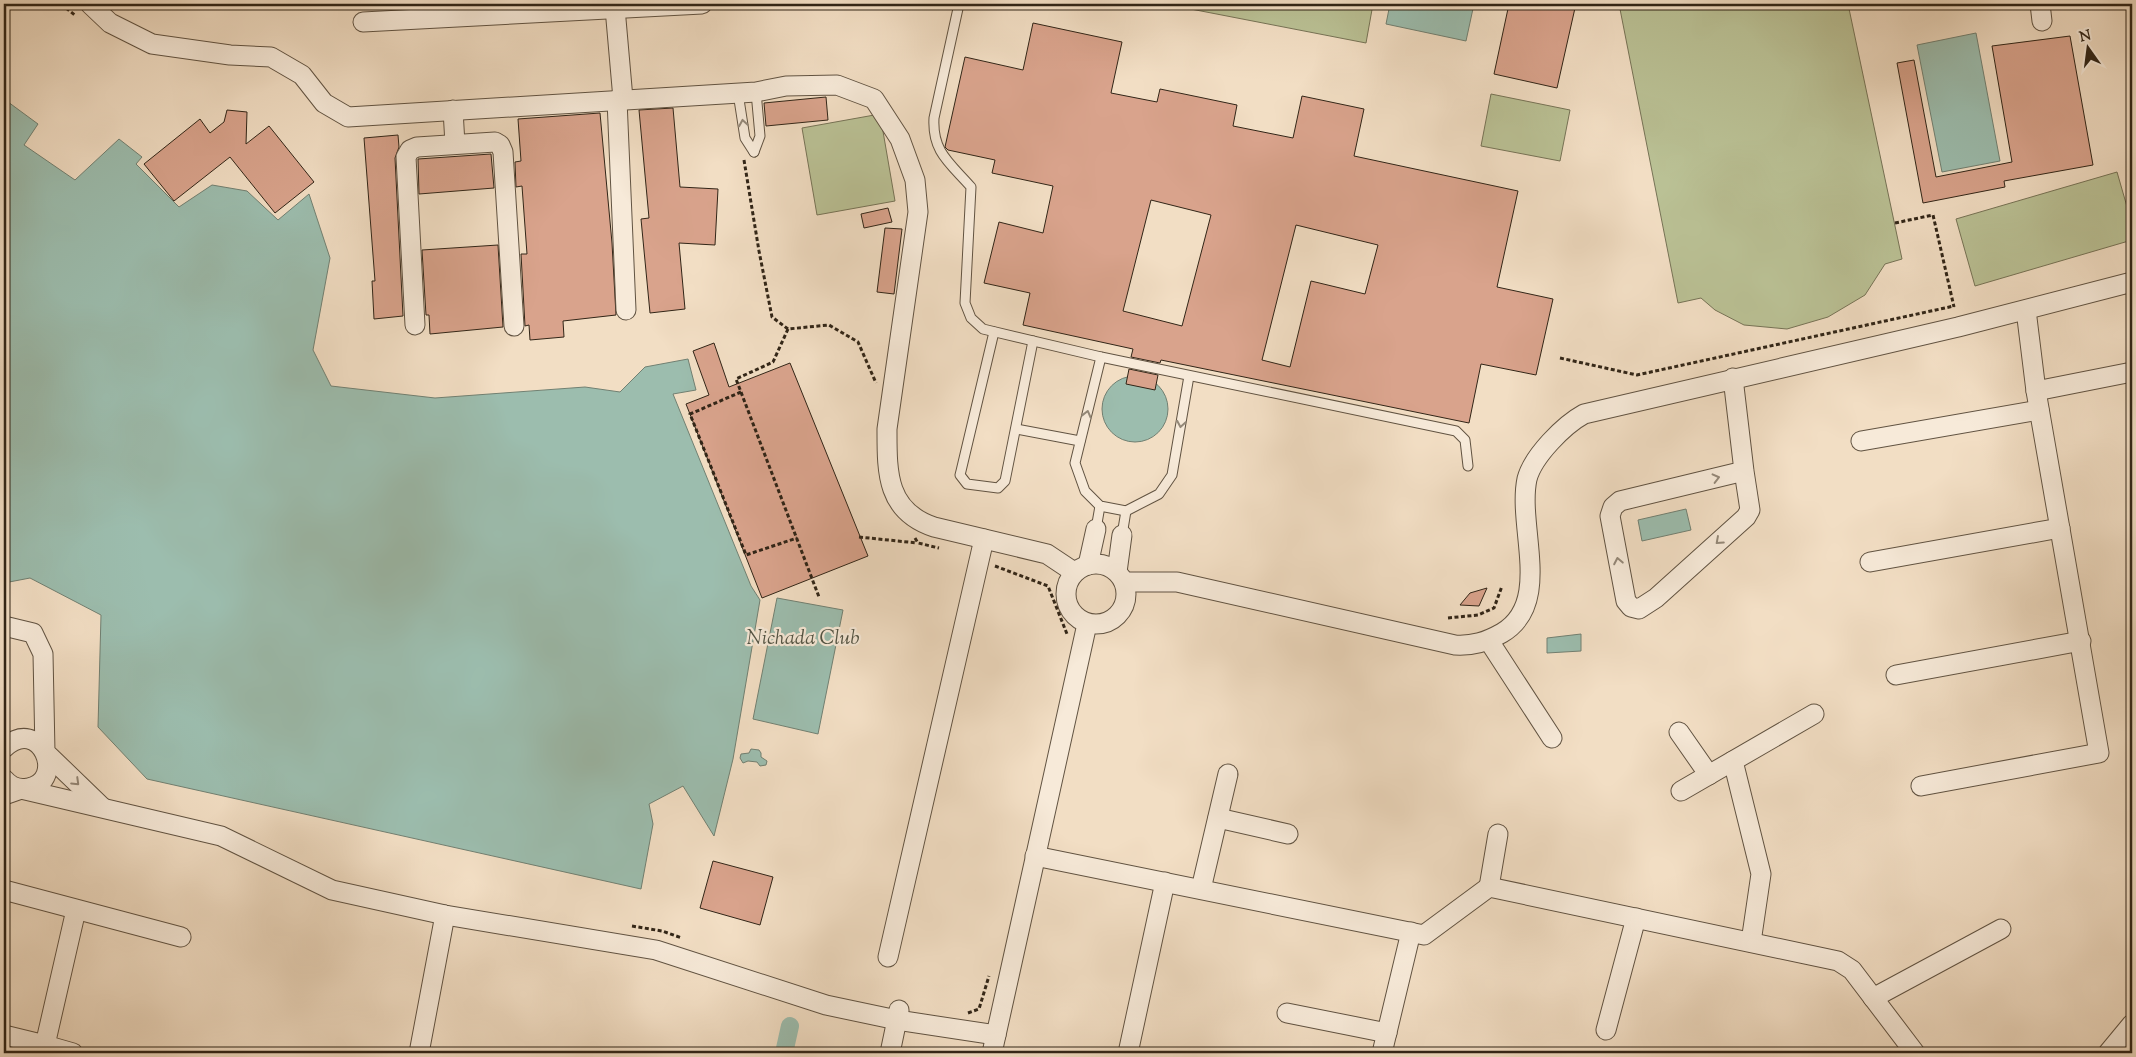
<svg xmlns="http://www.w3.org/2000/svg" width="2136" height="1057" viewBox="0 0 2136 1057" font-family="'Sorts Mill Goudy',serif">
	<rect width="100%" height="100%" fill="#f2dec4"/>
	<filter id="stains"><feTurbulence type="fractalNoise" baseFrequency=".004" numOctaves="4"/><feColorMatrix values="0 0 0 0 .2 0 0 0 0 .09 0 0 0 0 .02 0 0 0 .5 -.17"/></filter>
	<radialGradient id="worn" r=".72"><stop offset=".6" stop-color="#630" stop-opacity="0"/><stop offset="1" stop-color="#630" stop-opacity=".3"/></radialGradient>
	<g fill="#bac195" stroke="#767356">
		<polygon points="1165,4 1373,4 1366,43"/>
		<polygon points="1619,4 1848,4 1902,259 1885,264 1865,295 1828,317 1787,329 1744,325 1715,310 1701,298 1678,303"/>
		<polygon points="1491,94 1570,110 1560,161 1481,146"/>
		<polygon points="880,114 895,201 817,215 802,128"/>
		<polygon points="2117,172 2132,224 2132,240 1975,286 1956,219"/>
	</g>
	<g fill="#9cbdae" stroke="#718072">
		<polygon points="1390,4 1474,4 1466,41 1386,24"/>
		<polygon points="1976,33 2000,161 1942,172 1917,45"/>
		<polygon points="4,99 38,124 24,145 75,180 119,139 142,157 136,164 179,207 212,185 247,191 278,220 309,194 330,258 313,350 331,386 435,398 585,387 620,392 645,367 688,359 696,390 673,394 751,586 760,600 733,759 714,836 683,786 649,804 653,824 641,889 147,779 98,727 101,615 30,578 4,583"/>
		<circle cx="1135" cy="409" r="33"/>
		<polygon points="1686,509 1691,530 1642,541 1638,520"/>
		<polygon points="777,598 843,610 818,734 753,719"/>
		<polygon points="1581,634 1581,651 1547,653 1547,638"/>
		<polygon points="751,749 759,750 761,753 761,757 767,761 766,765 760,766 757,762 748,761 743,763 740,758 741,754 749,753"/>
	</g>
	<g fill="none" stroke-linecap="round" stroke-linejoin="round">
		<polyline stroke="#9cbdae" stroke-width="18" points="784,1053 790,1026"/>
	</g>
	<g fill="#d9a38c" stroke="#312517" fill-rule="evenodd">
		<polygon points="1509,4 1555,4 1575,8 1557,88 1494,74"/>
		<path d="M 1033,23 L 1122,42 L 1111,93 L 1157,102 L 1160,89 L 1237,105 L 1233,126 L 1293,138 L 1302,96 L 1364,109 L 1354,156 L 1518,191 L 1497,287 L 1553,299 L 1536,375 L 1481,364 L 1469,423 L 1161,360 L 1160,363 L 1131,357 L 1133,349 L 1023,325 L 1030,293 L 984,283 L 999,222 L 1043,233 L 1053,186 L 992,173 L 995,160 L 948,150 L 945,147 L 965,57 L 1023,70 ZM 1151,200 L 1211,215 L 1182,326 L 1123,311 ZM 1296,225 L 1378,245 L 1365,294 L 1311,281 L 1290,367 L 1262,360 Z"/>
		<polygon points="2070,36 2093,165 2004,181 2005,187 1923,203 1897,63 1914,60 1936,177 2012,162 1992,46"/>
		<polygon points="826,97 828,120 766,126 764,103"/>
		<polygon points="673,108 680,187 718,189 715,245 679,243 685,309 650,313 641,219 649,218 639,110"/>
		<polygon points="227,110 247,112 246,144 269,126 314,182 275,213 230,157 174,201 144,164 200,119 210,133 224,122"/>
		<polygon points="600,113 612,243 616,315 563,321 564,337 530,340 529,325 525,326 521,254 527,254 522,186 516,187 515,162 521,161 518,119"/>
		<polygon points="398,135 399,147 395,158 403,316 374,319 372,281 375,281 364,138"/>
		<polygon points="491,154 494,188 419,194 418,159"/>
		<polygon points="888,208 892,222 864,228 861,214"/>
		<polygon points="885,228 902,229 894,294 877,292"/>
		<polygon points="498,245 503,327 430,334 429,315 426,315 422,250"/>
		<polygon points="714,343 729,387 790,363 868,556 762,598 686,404 709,395 693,351"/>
		<polygon points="1129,369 1158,375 1155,390 1126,384"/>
		<polygon points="1487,588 1479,606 1460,605 1470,593"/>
		<polygon points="713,861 773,877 760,925 700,908"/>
	</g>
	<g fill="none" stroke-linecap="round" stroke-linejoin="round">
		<defs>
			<g id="service">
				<path d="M 959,4 L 934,118 C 932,152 950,163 971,187 L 965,303 L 971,318 L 983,329 L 1101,357 L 1456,431 L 1465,440 L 1468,466"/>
				<polyline points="738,93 745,138 754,152"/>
				<polyline points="754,152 760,136 756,92"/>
				<polyline points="994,332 961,471 960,475 967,484 998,488 1005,481 1033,341"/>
				<polyline points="1101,357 1075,463 1085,491 1100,506 1126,511 1159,494 1172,475 1189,376"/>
				<polyline points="1016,429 1080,441"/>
				<polyline points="1096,529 1100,506"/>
				<polyline points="1122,535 1126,511"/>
			</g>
			<g id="minor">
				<path d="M 90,4 L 110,23 L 152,44 L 230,55 L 271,57 L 302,75 L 324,103 L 348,117 L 756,92 L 786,86 L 837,85 L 874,99 L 900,139 L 915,180 L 918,212 L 887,429 C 887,472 886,511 934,527 L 1047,554 L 1074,572"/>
				<polyline points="2040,4 2042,21"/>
				<polyline points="615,8 623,99"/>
				<polyline points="363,22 702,4"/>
				<polyline points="617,100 626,310"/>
				<polyline points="453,110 455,144"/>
				<polyline points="415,325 406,157 410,150 417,147 495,142 500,145 503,152 514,326"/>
				<polyline points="1733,378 1744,471 1750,510 1746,517 1656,598 1639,609 1631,607 1626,601 1610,516 1613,507 1620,501 1744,471"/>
				<polyline points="2036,391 2132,372"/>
				<polyline points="1861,441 2039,410"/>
				<polyline points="1870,562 2060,528"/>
				<circle cx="1096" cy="594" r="30"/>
				<polyline points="1088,565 1096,529"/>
				<polyline points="1117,572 1122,535"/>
				<path d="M 1124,582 L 1177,582 L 1455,645 C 1473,646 1486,642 1502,633 C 1553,603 1517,527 1527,479 C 1533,456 1564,425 1584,414 L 1958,327 L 2132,282"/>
				<polyline points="4,626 33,633 43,654 45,752 102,807"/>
				<polyline points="1489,641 1552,738"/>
				<polyline points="1896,675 2081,641"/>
				<polyline points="1679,732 1709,775"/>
				<path d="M 4,748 C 40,714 68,781 28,788 C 19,790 10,786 4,779"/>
				<polyline points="1733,761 1761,874 1751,942"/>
				<polyline points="1921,786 2099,753 2036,391 2026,310"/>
				<polyline points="1681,791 1814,714"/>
				<polyline points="4,795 21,789 221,836 332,890 445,915 656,950 826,1005 897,1020 996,1035"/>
				<polyline points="1218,818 1288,834"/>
				<polyline points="1035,856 1424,935 1489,887 1838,961 1852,970 1915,1053"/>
				<polyline points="1489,887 1498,834"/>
				<polyline points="1201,889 1228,774"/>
				<polyline points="4,890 181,937"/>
				<polyline points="888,957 984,539"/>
				<polyline points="1873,998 2001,929"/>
				<polyline points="1287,1013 1387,1033"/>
				<polyline points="1606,1030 1636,918"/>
				<polyline points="4,1035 45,1045"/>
				<polyline points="73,1053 45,1045 76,910"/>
				<polyline points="419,1053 445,915"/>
				<polyline points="890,1053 899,1010"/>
				<polyline points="992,1053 1087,624"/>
				<polyline points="1128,1053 1165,882"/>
				<polyline points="1382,1053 1411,932"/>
				<polyline points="2108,1053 2132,1024"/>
			</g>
		</defs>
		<use href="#service" stroke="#615342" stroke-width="11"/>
		<use href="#minor" stroke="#615342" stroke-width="21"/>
		<g stroke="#312517" stroke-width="3" stroke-dasharray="4 2.5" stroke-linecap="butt">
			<polyline points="61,4 76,16"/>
			<polyline points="744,160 759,251 772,317 788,329 829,325 858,342 876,383"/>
			<polyline points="1895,223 1933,215 1954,307"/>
			<polyline points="788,329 773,362 736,379 819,597"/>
			<polyline points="1560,358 1637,375 1954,306"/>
			<polyline points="741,392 690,414 746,555 797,538"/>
			<polyline points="859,537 917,543"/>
			<polyline points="915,538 918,543 939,548"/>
			<polyline points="995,566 1048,586 1067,634"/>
			<polyline points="1448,618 1478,615 1494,608 1502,586"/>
			<polyline points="632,926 662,931 682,938"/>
			<polyline points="968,1013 979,1009 989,976"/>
		</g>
		<use href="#service" stroke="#f7ead9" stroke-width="9"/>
		<use href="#minor" stroke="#f7ead9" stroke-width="19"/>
	</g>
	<defs><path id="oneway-chevron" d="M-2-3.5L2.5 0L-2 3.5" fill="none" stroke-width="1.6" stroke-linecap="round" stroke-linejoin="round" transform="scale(1.25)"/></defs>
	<g stroke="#948878">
		<use href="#oneway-chevron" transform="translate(743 123) rotate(-99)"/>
		<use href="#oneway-chevron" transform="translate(1087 414) rotate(-76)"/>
		<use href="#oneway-chevron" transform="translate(1181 424) rotate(100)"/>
		<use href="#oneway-chevron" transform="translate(1716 478) rotate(-14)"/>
		<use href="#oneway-chevron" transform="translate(1719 541) rotate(138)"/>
		<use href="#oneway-chevron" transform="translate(1618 561) rotate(-101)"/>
		<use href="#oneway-chevron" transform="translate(76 782) rotate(44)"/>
	</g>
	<g text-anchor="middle" stroke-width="4.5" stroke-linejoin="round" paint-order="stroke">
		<g font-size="20" font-style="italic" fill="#515344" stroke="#f7ead9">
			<text x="803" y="644">Nichada Club</text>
		</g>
	</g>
	<rect width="2136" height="1057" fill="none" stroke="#f2dec4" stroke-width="20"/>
	<rect x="5" y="5" width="2126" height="1047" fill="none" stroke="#312517" stroke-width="2.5"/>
	<rect x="10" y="10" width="2116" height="1037" fill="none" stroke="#312517"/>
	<g transform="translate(2088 48) rotate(346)" stroke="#f7ead9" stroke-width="4" paint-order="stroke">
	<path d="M0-4L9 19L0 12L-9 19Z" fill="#312517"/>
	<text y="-8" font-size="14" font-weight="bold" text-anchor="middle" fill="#312517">N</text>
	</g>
	<rect width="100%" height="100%" filter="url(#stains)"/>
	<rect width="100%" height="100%" fill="url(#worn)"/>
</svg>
